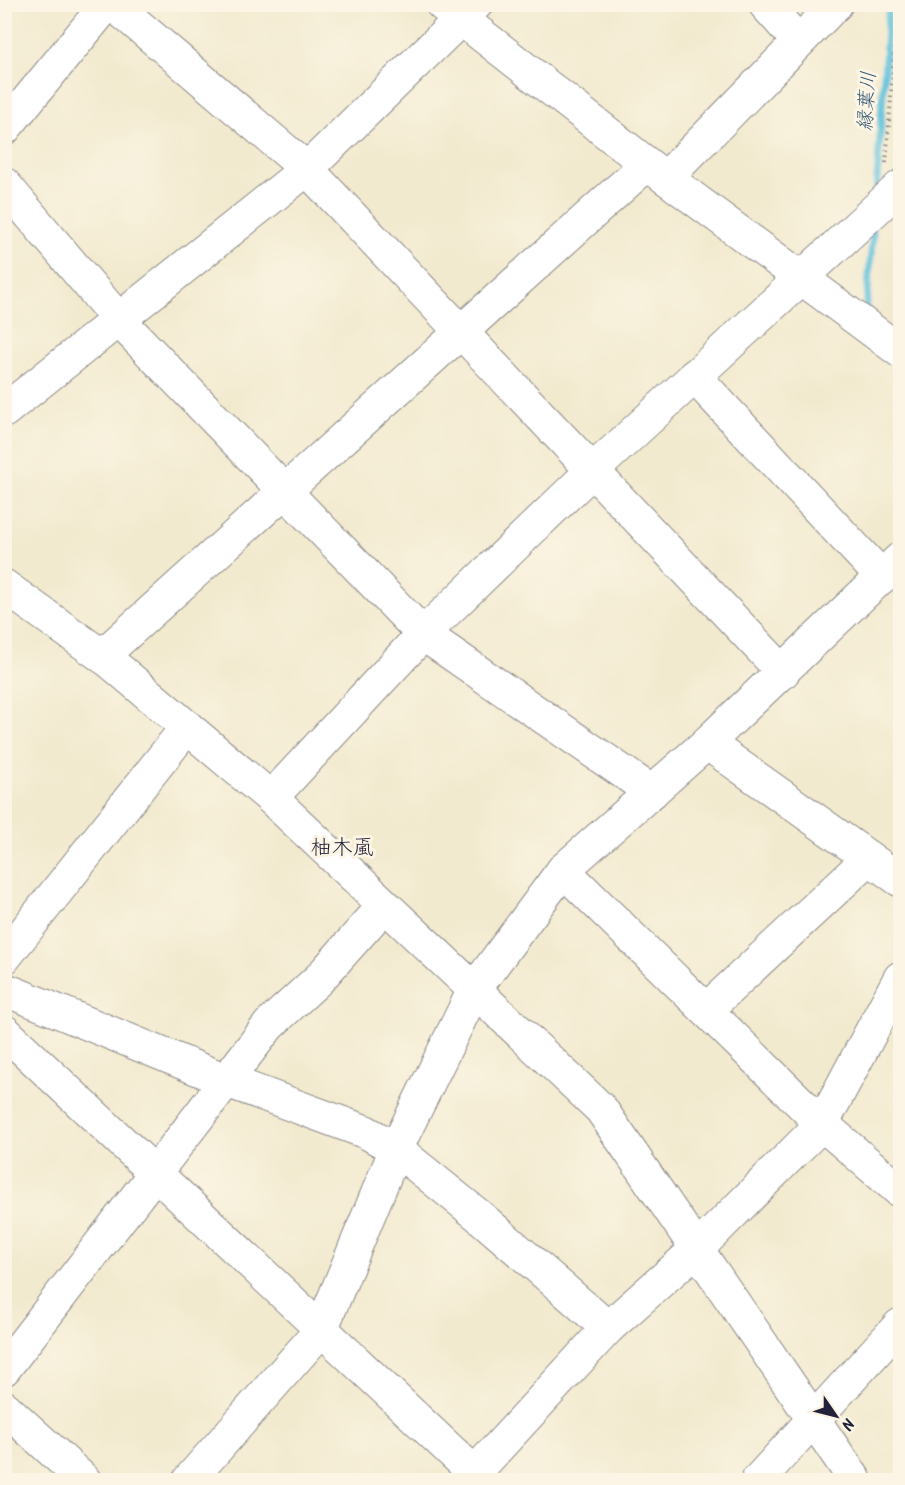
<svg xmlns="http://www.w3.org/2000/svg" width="905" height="1485" viewBox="0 0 905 1485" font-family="Kalam,'Klee One',sans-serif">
	<rect width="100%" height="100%" fill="#fcf5e5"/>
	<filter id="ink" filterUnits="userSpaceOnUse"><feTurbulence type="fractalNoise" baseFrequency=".0167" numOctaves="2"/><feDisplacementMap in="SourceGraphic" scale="12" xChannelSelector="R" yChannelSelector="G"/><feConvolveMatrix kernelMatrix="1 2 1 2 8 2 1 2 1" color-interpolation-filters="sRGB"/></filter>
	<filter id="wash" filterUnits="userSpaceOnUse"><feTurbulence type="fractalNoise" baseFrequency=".008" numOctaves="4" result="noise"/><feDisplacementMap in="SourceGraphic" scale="24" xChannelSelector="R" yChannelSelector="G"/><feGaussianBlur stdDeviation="1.35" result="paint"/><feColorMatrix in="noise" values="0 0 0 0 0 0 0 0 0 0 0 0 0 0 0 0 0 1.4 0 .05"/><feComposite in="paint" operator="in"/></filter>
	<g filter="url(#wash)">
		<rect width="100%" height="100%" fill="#f2eacf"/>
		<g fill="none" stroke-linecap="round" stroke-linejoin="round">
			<g stroke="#5fc1dd" stroke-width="7">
				<polyline points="876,194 889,4"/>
				<polyline points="870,313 866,311 873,232"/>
			</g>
		</g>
	</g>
	<g filter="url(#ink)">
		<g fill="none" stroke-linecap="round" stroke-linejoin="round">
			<defs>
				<g id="minor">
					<polyline points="113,4 307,169 783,672"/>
					<polyline points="442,4 647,164 900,351"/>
					<polyline points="765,4 798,41"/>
					<polyline points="4,129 107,4"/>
					<polyline points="666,178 836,4"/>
					<polyline points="4,184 118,319 423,634 652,792"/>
					<polyline points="694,376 882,577"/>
					<polyline points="4,411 307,169 476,4"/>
					<polyline points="4,586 109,661 271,798 601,1109 855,1480"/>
					<polyline points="102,656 647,164"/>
					<polyline points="707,743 900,880"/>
					<polyline points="271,798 423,634 592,471 900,187"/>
					<polyline points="563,870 822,1124 900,1191"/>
					<polyline points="4,958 187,727"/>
					<polyline points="4,989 225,1080 366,1132 396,1149 479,1216 608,1328"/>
					<polyline points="706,1010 869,858"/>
					<polyline points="4,1031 482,1480"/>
					<polyline points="4,1369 269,1025 319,979 384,906"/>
					<polyline points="4,1407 84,1480"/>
					<polyline points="189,1480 321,1330 396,1149 474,990 563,870 707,743 900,559"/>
					<polyline points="468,1480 608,1328 696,1250 822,1124 900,978"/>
					<polyline points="758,1480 900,1325"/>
				</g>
			</defs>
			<use href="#minor" stroke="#8a8685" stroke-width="35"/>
			<polyline stroke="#8a8685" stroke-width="4" stroke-dasharray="1.5 4.5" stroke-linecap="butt" points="886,163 898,4"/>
			<use href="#minor" stroke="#fff" stroke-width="33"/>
		</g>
	</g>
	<g text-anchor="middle" stroke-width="6" stroke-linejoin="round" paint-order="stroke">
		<g font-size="20" font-style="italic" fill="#375a74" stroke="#fcf5e5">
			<text transform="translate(866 101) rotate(-86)" y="7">縁葉川</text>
		</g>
		<g font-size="21" fill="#22223b" stroke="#fcf5e5">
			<text x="342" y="854">柚木颪</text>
		</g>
	</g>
	<rect width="905" height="1485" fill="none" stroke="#fcf5e5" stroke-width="24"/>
	<g transform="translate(836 1416) rotate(125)" stroke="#fcf5e5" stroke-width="4.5" paint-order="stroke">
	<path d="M0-4.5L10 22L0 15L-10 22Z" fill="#22223b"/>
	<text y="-9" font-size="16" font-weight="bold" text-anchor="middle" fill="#22223b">N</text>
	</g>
</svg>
